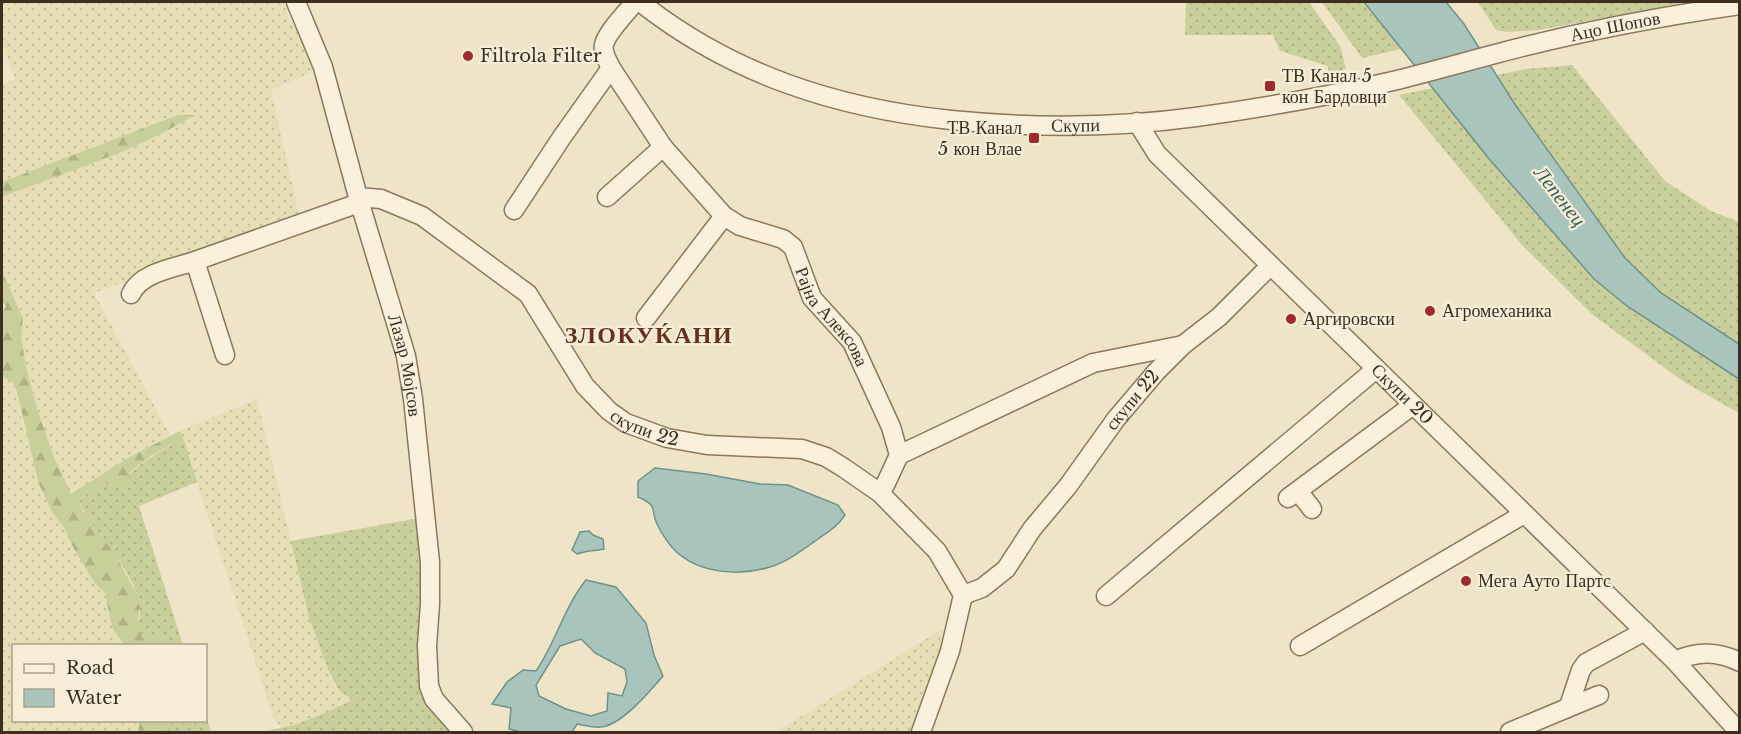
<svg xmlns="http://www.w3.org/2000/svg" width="1741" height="734" viewBox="0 0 1741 734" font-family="'Libre Baskerville',serif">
	<defs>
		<pattern id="farmland-dots" width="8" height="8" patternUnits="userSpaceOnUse" patternTransform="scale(1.5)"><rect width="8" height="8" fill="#e6deb5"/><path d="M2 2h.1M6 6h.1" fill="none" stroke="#c6bf9b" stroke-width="1.8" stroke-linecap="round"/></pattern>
		<pattern id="grass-dots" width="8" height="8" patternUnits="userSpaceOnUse" patternTransform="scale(1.5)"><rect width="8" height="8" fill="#c9cf9b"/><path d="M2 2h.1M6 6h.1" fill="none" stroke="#aeb285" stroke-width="1.8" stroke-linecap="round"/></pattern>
		<pattern id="forest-firs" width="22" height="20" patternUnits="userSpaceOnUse" patternTransform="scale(1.5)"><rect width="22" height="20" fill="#c9cf9b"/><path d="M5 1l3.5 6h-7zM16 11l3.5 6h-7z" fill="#aeb285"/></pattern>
	</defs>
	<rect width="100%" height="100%" fill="#f0e4c8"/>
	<g fill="url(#farmland-dots)">
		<polygon points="2,2 283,2 289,18 323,67 271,90 300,220 94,293 170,435 131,456 71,495 53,455 37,408 26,367 21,336 23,318 2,271 2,197 78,168 173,128 194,115 178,115 2,182 2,85 15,79 2,42"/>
		<polygon points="2,376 13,383 16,389 22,420 52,512 65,529 94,582 105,593 112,627 124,645 14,646 14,720 140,721 138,732 2,732"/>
		<polygon points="257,399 309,618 333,683 357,699 286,728 279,726 273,716 180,431"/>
		<polygon points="952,623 915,732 776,732"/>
	</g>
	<g fill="url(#grass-dots)">
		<polygon points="1186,2 1309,2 1340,46 1346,69 1329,73 1328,66 1280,51 1273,35 1185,35"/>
		<polygon points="1322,2 1364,2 1401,49 1362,58"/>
		<polygon points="1478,2 1688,2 1539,30 1507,32 1496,30"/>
		<polygon points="1572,65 1665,181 1711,211 1739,222 1739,413 1684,382 1593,315 1523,246 1399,95 1526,69"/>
		<path d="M 173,444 L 185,444 L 197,482 L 139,506 L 183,645 L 162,645 L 164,638 L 142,638 C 137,623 140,620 140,606 C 139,596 133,585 128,575 C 114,549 89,528 79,500 L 103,483 L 116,487 C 133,469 151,456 173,444 Z"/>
		<path d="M 425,517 L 428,677 L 463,732 L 264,732 C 275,728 285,728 296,724 C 316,717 335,708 355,699 L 348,697 L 339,690 L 329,672 L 309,618 L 291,541 Z"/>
		<polygon points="206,715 211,732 169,732 170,721 206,720"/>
	</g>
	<g fill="url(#forest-firs)">
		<path d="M 178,115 L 195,115 C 136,151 66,172 2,197 L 2,182 Z"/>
		<path d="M 2,271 L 23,318 L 21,336 L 26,367 L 37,408 L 53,455 L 71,494 L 131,456 L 180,431 L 185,444 L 172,444 L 151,456 L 130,472 L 128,484 L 116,487 L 103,483 L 79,500 L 83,511 L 116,556 L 138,596 L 140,607 L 138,618 L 142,638 C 150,634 156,632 165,638 L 162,645 L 124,645 L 112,627 L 105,593 L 94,582 L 74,549 L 65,529 L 52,512 L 39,484 L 16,389 L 13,383 L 2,376 L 2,313 L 6,306 L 2,302 Z"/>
		<polygon points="140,721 170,721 169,732 138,732"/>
	</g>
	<g fill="#a9c4bc" stroke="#6f938a" stroke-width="1.5" fill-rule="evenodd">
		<polygon points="1364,2 1446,2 1464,24 1514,103 1625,258 1661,293 1739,344 1739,379 1627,306 1594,279 1490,160"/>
		<path d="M 655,468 L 706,474 L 760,484 L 788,485 L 838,505 L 845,515 C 838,526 828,532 818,539 C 804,549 787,562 770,567 C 740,576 703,574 679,554 C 671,548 661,533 657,524 C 650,509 659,506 638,497 L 638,481 Z"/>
		<path d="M 589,531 L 593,535 L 603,539 L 604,549 C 594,551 587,550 577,554 L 572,550 L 580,532 Z"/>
		<path d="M 586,580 L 616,587 L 646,623 L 654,655 L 663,676 C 650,691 622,725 601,727 C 593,728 584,725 577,724 L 572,732 L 521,732 L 509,729 L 511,708 L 492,704 L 507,682 L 523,670 L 536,671 C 556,642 564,607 586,580 ZM 581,639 L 595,653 L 625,669 L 627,682 L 622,696 L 608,693 L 607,711 L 591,716 L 566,709 L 539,696 L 536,685 L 560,646 Z"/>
	</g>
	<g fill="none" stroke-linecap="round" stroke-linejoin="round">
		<defs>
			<g id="minor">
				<path id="s1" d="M 296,2 L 323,67 L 358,197 L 406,356 L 413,399 L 430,562 L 430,604 L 427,646 L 429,686 L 434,699 L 463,732"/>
				<path id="s2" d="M 635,2 C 627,12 606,33 604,45 C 602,53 608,61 611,68 L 663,147 L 724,216 L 740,226 L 783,239 L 793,247 L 812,298 L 852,342 L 891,427 L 899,455"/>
				<path id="s3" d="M 640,2 C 731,74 836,108 951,120 C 1032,128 1115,128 1196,117 C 1262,108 1329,96 1393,81 C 1438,70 1482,57 1526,46 C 1595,29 1670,15 1740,5"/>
				<path id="s4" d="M 1137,122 L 1157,154 L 1675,661 L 1739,732"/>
				<path id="s5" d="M 358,197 L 381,199 L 422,216 L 528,294 L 585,386 L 609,411 L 626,423 L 667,438 L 707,445 L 802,449 L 826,457 L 844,468 L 880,493 L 937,551 L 963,595 L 950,651 L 921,732"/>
				<polyline points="607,197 663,147"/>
				<polyline points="514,210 562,137 611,68"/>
				<path d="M 131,294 C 141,272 175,268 195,261"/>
				<polyline points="646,318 724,216"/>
				<polyline points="225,355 195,261 359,203"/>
				<polyline points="1298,491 1312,509"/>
				<polyline points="880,493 886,483 899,455 1093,363 1183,345"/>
				<polyline points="1288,498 1413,405"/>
				<path id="s6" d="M 963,595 L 982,588 L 1006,569 L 1032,529 L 1068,486 L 1116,419 L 1156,372 L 1183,345 L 1219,317 L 1270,266"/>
				<polyline points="1106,596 1376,369"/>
				<polyline points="1300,646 1524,514"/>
				<path d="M 1675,661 C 1698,651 1717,651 1740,662"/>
				<polyline points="1565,709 1599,695"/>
				<polyline points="1510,732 1565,709 1569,706 1581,670 1586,663 1645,631"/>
			</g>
		</defs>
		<use href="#minor" stroke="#8d765c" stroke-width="21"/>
		<use href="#minor" stroke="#faf1dc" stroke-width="18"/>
	</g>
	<g fill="#9e2a2b" stroke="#f7eed8" stroke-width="2">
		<circle cx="468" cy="56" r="6"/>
		<rect x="1264" y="80" width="12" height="12" rx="3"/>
		<rect x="1028" y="132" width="12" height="12" rx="3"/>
		<circle cx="1430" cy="311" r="6"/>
		<circle cx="1291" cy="319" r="6"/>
		<circle cx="1466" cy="581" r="6"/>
	</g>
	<g text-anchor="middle" stroke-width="4.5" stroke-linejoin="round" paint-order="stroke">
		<g font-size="18" fill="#3d2e20" stroke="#f7eed8">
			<text dy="6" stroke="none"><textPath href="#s3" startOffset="1012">Ацо Шопов</textPath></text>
			<text dy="6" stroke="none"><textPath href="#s3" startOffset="462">Скупи</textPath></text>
			<text dy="6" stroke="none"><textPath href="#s2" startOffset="422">Рајна Алексова</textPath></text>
			<text dy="6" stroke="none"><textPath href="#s1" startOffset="380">Лазар Мојсов</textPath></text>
			<text dy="6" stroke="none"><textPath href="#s4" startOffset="381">Скупи 20</textPath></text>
			<text dy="6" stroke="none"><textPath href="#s6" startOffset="262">скупи 22</textPath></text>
			<text dy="6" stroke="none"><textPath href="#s5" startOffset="382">скупи 22</textPath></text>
		</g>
		<g font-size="18" fill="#3d2e20" stroke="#f7eed8" text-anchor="start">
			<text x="480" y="62">Filtrola Filter</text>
			<text x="1282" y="82">ТВ Канал 5<tspan x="1282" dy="21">кон Бардовци</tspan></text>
			<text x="1022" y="134" text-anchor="end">ТВ Канал<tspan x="1022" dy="21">5 кон Влае</tspan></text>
			<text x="1442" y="317">Агромеханика</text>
			<text x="1303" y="325">Аргировски</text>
			<text x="1478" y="587">Мега Ауто Партс</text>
		</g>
		<g font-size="20" font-style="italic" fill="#2f5d5a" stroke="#f7eed8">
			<text transform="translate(1560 196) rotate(52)" y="7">Лепенец</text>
		</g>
		<g font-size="24" font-weight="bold" letter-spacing="1.5" fill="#6b2e1e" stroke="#f7eed8">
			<text x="649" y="343">ЗЛОКУЌАНИ</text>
		</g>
	</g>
	<rect width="1741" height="734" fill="none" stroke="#3d2e20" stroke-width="6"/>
	<rect x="12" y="644" width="195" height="78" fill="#f7eed8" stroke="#ada18e" stroke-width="1.5"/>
	<rect x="24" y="664" width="30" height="9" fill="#faf1dc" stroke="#ada18e" stroke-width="1.5"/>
	<text x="66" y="674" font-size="18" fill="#3d2e20">Road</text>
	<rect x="24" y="689" width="30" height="18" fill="#a9c4bc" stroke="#ada18e" stroke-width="1.5"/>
	<text x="66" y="704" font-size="18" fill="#3d2e20">Water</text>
</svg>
